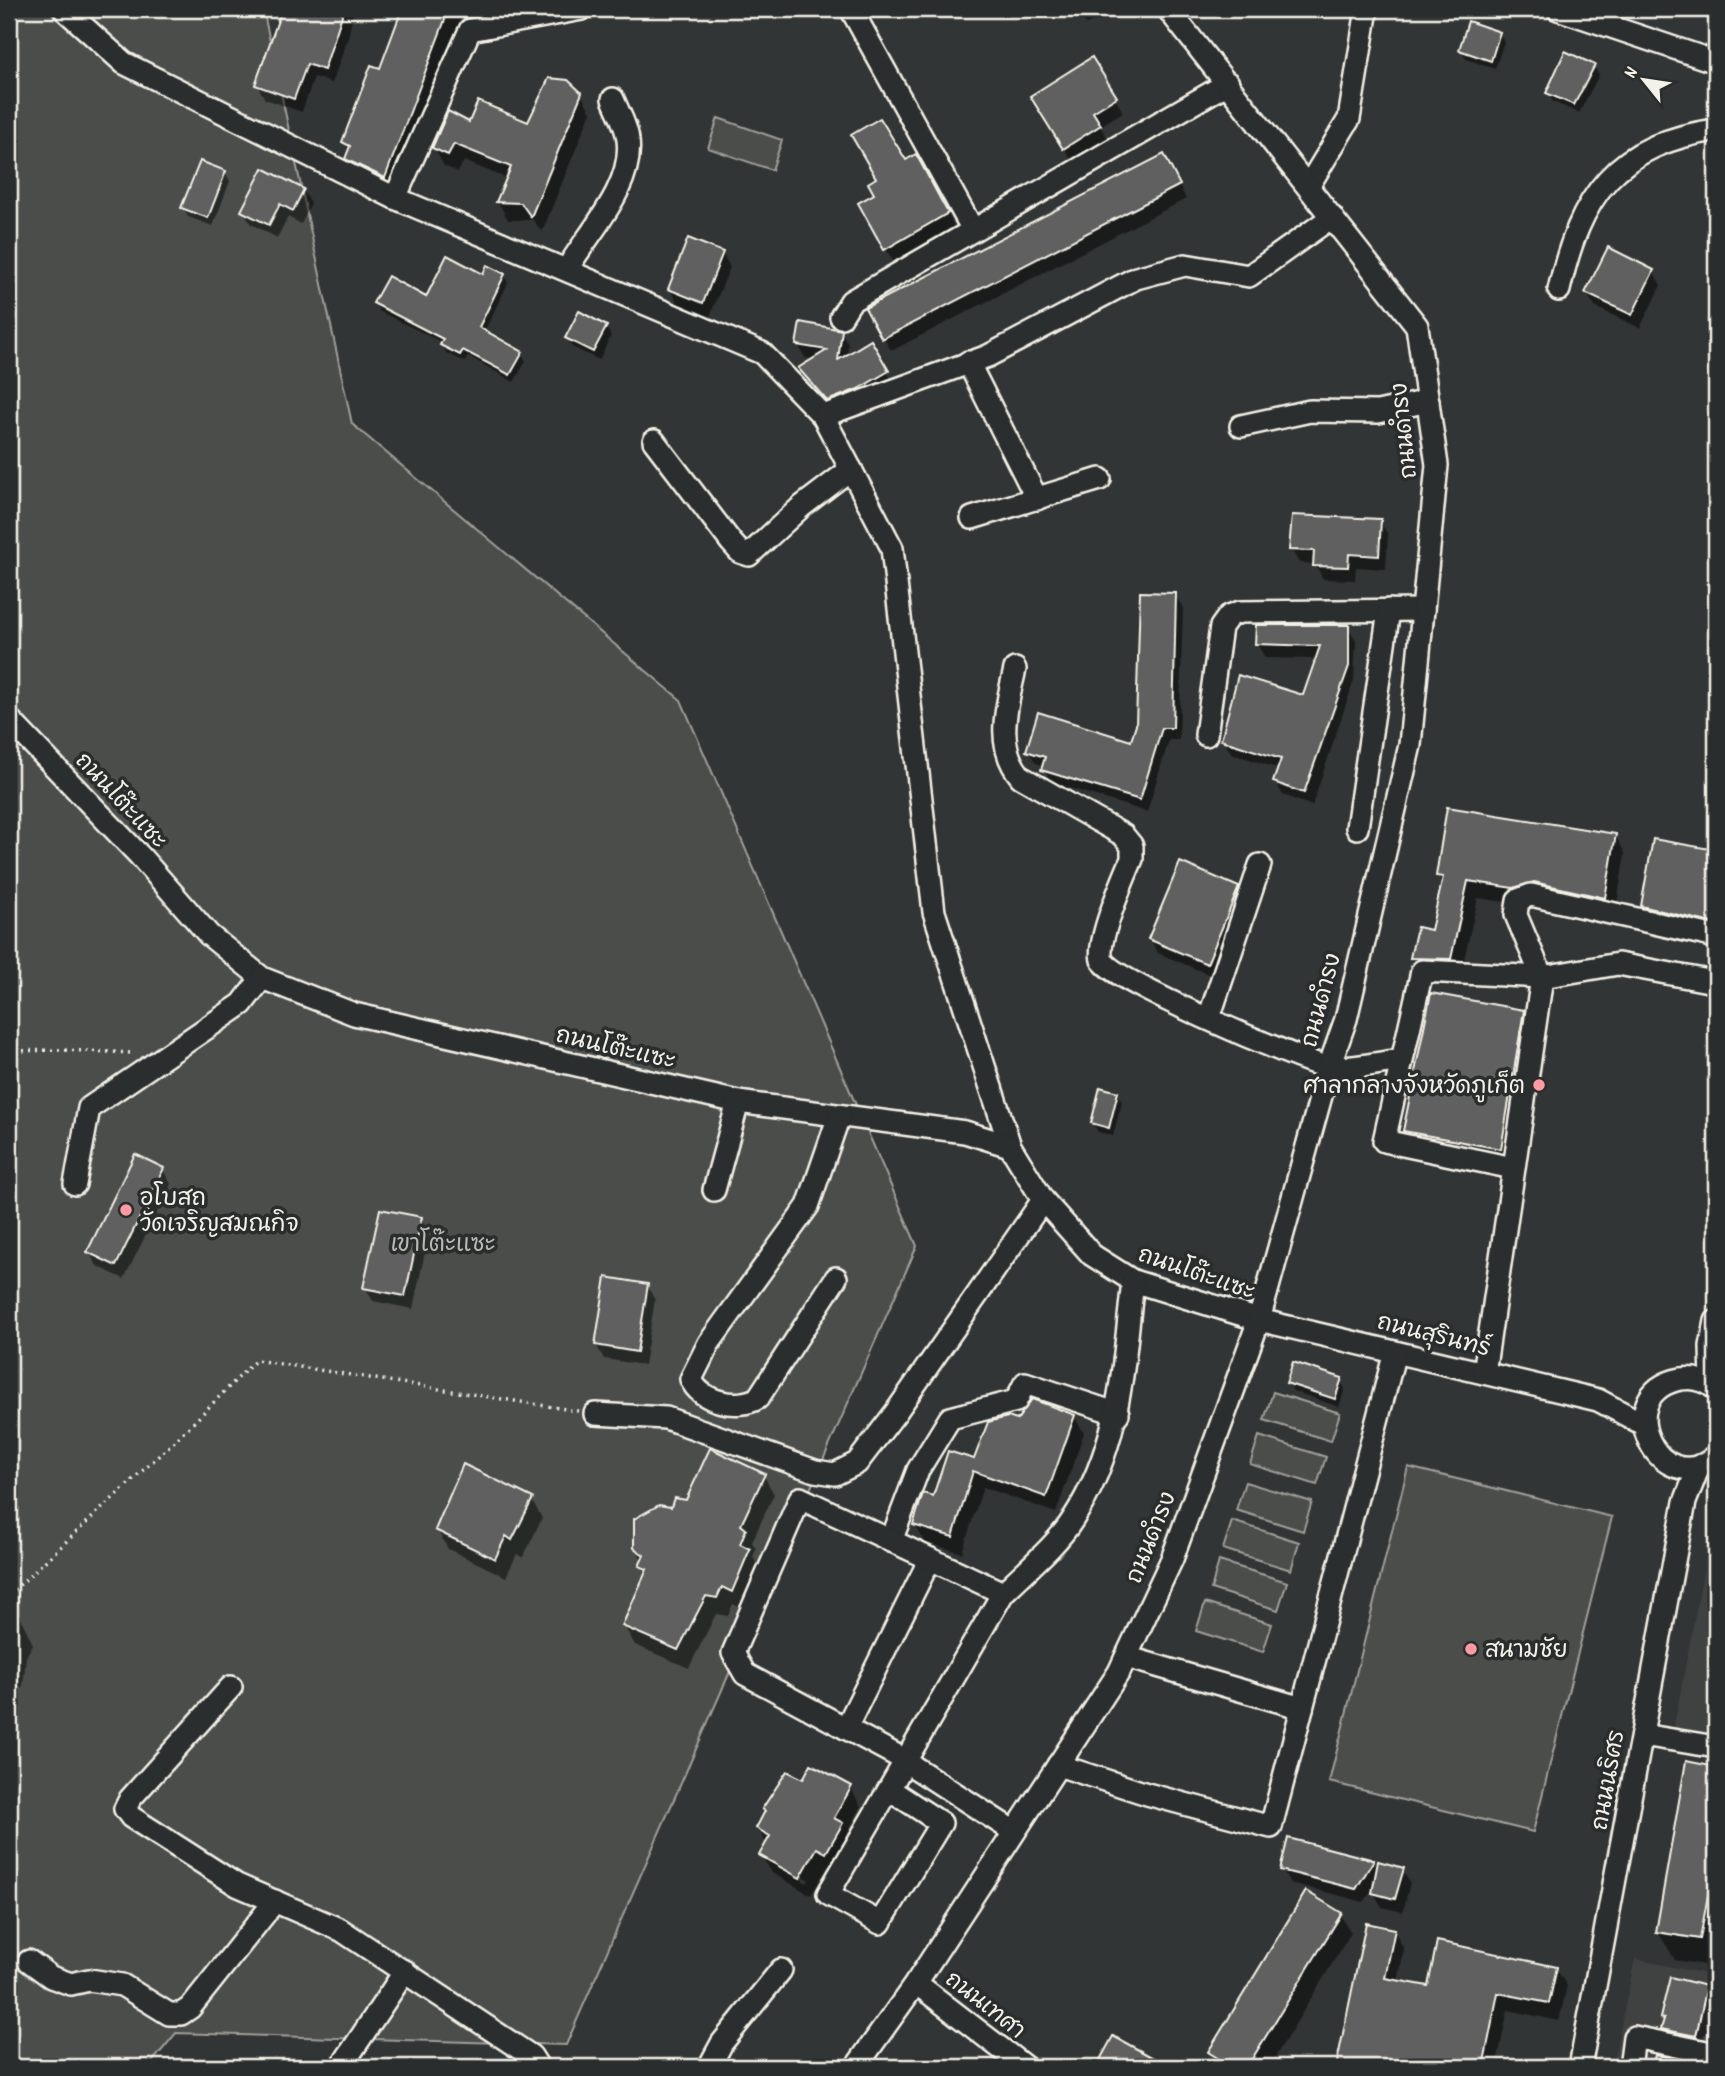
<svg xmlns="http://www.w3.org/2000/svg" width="1725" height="2076" viewBox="0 0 1725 2076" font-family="Dekko,'Playpen Sans Thai',sans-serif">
	<rect width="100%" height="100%" fill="#323535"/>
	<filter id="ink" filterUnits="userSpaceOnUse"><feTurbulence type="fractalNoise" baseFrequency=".0143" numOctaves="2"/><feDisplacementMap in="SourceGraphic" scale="14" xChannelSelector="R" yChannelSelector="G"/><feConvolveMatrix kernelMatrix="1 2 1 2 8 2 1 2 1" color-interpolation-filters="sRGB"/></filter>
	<g filter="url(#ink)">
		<g fill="#404242">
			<polygon points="1716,1504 1716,1743 1672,1737"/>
			<polygon points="1635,1959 1716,1976 1716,2067 1612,2067"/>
		</g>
		<g fill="#4b4d4c" stroke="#a09f9a" stroke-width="2">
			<polygon points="9,9 263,9 352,424 681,700 917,1246 566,2045 176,2033 148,2067 9,2067"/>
			<polygon points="718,118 782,140 772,170 708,148"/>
			<polygon points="1273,1392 1340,1413 1331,1441 1264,1420"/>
			<polygon points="1259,1436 1326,1457 1317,1485 1250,1464"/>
			<polygon points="1408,1467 1612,1517 1533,1832 1329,1782"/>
			<polygon points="1245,1482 1312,1502 1303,1531 1236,1510"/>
			<polygon points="1232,1521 1299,1542 1291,1570 1223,1549"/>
			<polygon points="1219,1561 1287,1582 1278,1610 1211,1589"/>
			<polygon points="1205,1603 1272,1624 1263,1652 1196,1631"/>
		</g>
		<g fill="#0007" fill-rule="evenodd">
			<polygon points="283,9 354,9 348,38 332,83 314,77 302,112 265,99 257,85"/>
			<polygon points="404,9 466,9 396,196 358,177 347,158 350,152 344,142 381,71"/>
			<polygon points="1075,9 1109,9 1087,25"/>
			<polygon points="1499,33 1504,42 1495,69 1466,59 1461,50"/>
			<polygon points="1092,60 1123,112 1100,126 1108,139 1072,161 1041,110"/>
			<polygon points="1594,66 1599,75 1579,113 1553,102 1548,93"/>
			<polygon points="581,94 591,112 542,232 533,220 508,220 498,202 508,179 464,161 458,172 444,166 434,148 470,124 529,124"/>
			<polygon points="916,157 954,226 893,261 860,204 876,195 905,163"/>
			<polygon points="1171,169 1186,199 895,349 890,349 867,309"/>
			<polygon points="225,172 230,181 213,226 188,217 183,208"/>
			<polygon points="303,190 311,204 301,224 288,217 277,238 251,224 243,211"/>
			<polygon points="722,253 730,267 710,316 678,303 670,289"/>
			<polygon points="1653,271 1661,285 1640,328 1595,307 1587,293"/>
			<polygon points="504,275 508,283 484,332 521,353 526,361 514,382 468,356 465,362 446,353 443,343 379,311 375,303 427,299 484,276"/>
			<polygon points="606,327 611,336 599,360 572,347 567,338"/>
			<polygon points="841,331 848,344 847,357 870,343 894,384 835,413 800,368 815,359 805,358 798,345"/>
			<polygon points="1380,521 1388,535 1386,569 1356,567 1355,580 1323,579 1315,564 1299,563 1291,549"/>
			<polygon points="1175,595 1183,608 1179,740 1169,740 1147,812 1050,782 1044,766 1036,763 1028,751 1132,743"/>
			<polygon points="1348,627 1356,641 1354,680 1312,806 1283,795 1275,781 1279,769 1231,753 1223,739 1304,698 1317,659 1265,658 1257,644"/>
			<polygon points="1615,835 1625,853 1615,916 1545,900 1524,905 1478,898 1460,977 1422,975 1412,958 1432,932 1443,885 1438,875"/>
			<polygon points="1654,841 1716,851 1716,941 1653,925 1642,906"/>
			<polygon points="1238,888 1246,902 1215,977 1158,953 1150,939"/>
			<polygon points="1432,995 1523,1011 1534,1030 1512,1167 1416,1150 1405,1131"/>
			<polygon points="1117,1093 1122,1102 1113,1136 1098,1132 1093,1123"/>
			<polygon points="136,1157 163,1170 171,1184 124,1279 97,1266 89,1252"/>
			<polygon points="421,1219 429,1233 413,1309 373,1301 365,1287"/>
			<polygon points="647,1286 655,1300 644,1365 604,1359 596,1345"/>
			<polygon points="1340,1380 1345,1389 1339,1407 1293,1391 1288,1382"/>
			<polygon points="1074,1416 1084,1433 1056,1513 983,1487 962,1553 925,1542 915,1525 1018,1422"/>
			<polygon points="764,1476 774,1494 752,1542 756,1549 753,1557 760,1569 742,1609 733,1604 728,1616 716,1614 689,1668 635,1645 624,1626 646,1575 641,1566 643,1561 635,1547 673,1509"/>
			<polygon points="531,1499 542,1518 523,1558 517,1554 506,1577 448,1549 437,1530"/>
			<polygon points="9,1594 33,1644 26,1657 23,1686 9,1695"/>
			<polygon points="1688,1763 1716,1768 1716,1967 1675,1960 1658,1932"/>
			<path d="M 803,1782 L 851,1788 L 861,1807 L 847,1833 L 853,1843 L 837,1871 L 828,1866 L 811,1895 L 772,1873 L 761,1855 L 767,1845 L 758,1828 ZM 775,1861 L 809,1880 L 807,1883 L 775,1865 Z"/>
			<polygon points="1373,1861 1378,1870 1402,1869 1410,1883 1403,1912 1382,1907 1372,1890 1364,1902 1290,1883 1282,1869"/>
			<polygon points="1340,1914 1351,1933 1269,2067 1218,2067 1210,2052"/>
			<polygon points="1367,1925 1394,1930 1404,1949 1398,1982 1429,1988 1556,1968 1567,1986 1559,2021 1508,2010 1496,2067 1338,2067"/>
			<polygon points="1706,1987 1716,2000 1716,2036 1704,2034 1701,2046 1669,2040 1662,2018"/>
			<polygon points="1657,2057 1707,2067 1655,2067"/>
		</g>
		<g fill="#5f605f" stroke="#f4f1e8" stroke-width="2">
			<polygon points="282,9 344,9 324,70 307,64 294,99 255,85"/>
			<polygon points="402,9 449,9 385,178 345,159 350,146 342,142 371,65 380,68"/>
			<polygon points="1468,21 1500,32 1491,61 1459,50"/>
			<polygon points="1565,51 1595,65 1574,105 1546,93"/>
			<polygon points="1092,57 1117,97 1093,112 1101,125 1063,149 1030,96"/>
			<polygon points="549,78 568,80 582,93 531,217 521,203 496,202 511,167 454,144 448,155 432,148 448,111 469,122 478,101 528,122"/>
			<polygon points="880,118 906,160 916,154 948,213 884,250 858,203 874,194 868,183 876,178 851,135"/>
			<polygon points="1164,154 1180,185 882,339 865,308"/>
			<polygon points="200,161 226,171 208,218 181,208"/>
			<polygon points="263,168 304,189 293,211 280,204 269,225 241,211"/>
			<polygon points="688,238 723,252 703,303 668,289"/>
			<polygon points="1608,247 1654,270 1632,315 1585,293"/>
			<polygon points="447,255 483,274 487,265 505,274 479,327 523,352 510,375 463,350 460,355 440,345 443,339 373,303 388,276 426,297"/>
			<polygon points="579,311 607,326 593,352 565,338"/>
			<polygon points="800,322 842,330 838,360 871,340 889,371 858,389 827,401 798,368 827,350 796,345"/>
			<polygon points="1292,515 1381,519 1379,556 1349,554 1348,567 1313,566 1314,551 1289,550"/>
			<polygon points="1140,592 1176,593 1173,728 1162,728 1140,800 1041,770 1045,757 1026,751 1038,712 1131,741 1136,725"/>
			<polygon points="1256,625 1349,625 1349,666 1304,793 1273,782 1281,759 1221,740 1238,675 1303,695 1320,646 1255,644"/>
			<polygon points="1447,807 1616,834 1605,898 1534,882 1513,888 1468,881 1451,959 1410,958 1417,927 1431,930 1443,877 1436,876"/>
			<polygon points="1653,839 1716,850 1716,924 1641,906"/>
			<polygon points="1180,862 1239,887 1207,964 1148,939"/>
			<polygon points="1431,993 1524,1010 1501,1149 1403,1131"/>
			<polygon points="1100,1087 1118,1092 1109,1128 1091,1123"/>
			<polygon points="135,1154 164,1168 116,1266 87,1252"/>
			<polygon points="380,1209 422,1217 405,1296 363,1288"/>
			<polygon points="606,1277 648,1284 637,1352 595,1345"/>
			<polygon points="1293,1362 1342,1378 1335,1399 1286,1383"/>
			<polygon points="1032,1399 1075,1415 1046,1497 973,1471 953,1537 913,1525 923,1493 933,1496 948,1451 974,1459 988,1422 1008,1417 1017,1420"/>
			<polygon points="710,1448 765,1474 741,1525 746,1529 740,1544 750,1549 732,1592 722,1587 717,1598 706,1596 678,1650 622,1626 647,1569 639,1566 644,1555 634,1548 634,1519 659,1505 671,1507 674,1498 686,1500"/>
			<polygon points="463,1464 533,1498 512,1540 506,1536 495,1559 435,1530"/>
			<polygon points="1686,1761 1716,1767 1716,1886 1710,1884 1700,1939 1656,1932"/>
			<polygon points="811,1764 852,1786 834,1818 843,1823 826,1853 817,1848 800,1878 759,1855 770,1836 756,1828 765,1811 762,1809 787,1771 803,1779"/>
			<polygon points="1288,1838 1374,1860 1356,1889 1280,1870"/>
			<polygon points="1378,1861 1404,1868 1395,1899 1372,1893"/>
			<polygon points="1306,1891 1342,1913 1247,2067 1232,2067 1208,2052"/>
			<polygon points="1366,1923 1395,1929 1385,1978 1428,1986 1437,1941 1557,1967 1549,2003 1498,1993 1483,2067 1336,2067"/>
			<polygon points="1670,1977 1707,1986 1696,2036 1661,2029 1664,2019 1660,2018"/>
			<polygon points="1113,2036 1170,2067 1096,2067"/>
			<polygon points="1655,2055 1690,2062 1689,2067 1652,2067"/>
		</g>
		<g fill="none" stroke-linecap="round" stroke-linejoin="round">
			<defs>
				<g id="minor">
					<polyline points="64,9 124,63 395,198 762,353 823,416 892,548 934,912 1010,1146 1043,1200 1092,1255 1133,1281 1259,1320 1598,1400 1643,1424"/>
					<polyline points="851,9 973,230"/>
					<polyline points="1558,9 1716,62"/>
					<polyline points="1309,185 1349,119 1367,9"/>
					<polyline points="395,198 470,30 582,9"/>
					<path d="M 567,269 C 589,232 634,186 628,140 C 627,126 618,112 613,99"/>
					<path d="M 1559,290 C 1580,196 1616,143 1716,130"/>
					<polyline points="841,317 851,301 1228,83"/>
					<polyline points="968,362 1037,499"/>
					<polyline points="823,416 988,356 1136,278 1185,265 1249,276 1332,217"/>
					<polyline points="1241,426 1310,411 1378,412 1428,401"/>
					<polyline points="654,441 731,542 740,552 749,555 801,507 851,469"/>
					<polyline points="972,518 1100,479"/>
					<path d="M 1015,669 C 1007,706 994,745 1021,777 L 1123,835 L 1132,846 L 1132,859 C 1124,878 1096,943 1102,960 C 1109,980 1299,1060 1327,1067 C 1345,1071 1382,1062 1402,1060"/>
					<polyline points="9,719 140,856 209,935 262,978 354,1014 738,1102 965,1132 1010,1146"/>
					<polyline points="1206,735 1221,627 1229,616 1240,612 1423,610"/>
					<polyline points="1357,828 1389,610"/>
					<polyline points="1209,1018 1260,865"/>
					<polyline points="1513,1168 1384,1141 1422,971 1542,977 1618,964 1714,982"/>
					<polyline points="75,1184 89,1108 242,1004 262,978"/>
					<polyline points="714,1190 738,1102"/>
					<path d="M 836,1278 L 758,1398 C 738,1410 700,1402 691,1379 L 709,1343 L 808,1206 L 839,1116"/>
					<polyline points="1484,1373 1542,977 1516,915 1518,900 1531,895 1716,937"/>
					<polyline points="1712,1386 1711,1346 1716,1321"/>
					<path d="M 1716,1389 C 1707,1381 1694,1377 1681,1379 C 1606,1393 1660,1505 1716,1456"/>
					<polyline points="595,1414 666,1418 815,1471 835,1474 857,1463 896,1412 1043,1200"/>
					<polyline points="891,1541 918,1470 950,1418 1016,1401 1025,1383 1118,1414"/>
					<polyline points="1126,1657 1302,1708"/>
					<polyline points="231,1687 130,1799 125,1809 131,1817 237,1885 341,1930 531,2056 538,2067"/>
					<polyline points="846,1728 930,1559"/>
					<polyline points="1642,1735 1716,1747"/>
					<polyline points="1058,1765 1147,1794 1271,1827 1395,1352"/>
					<polyline points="889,1789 941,1823 880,1923 828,1894 1003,1593"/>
					<path d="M 1013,1831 L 894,1754 L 745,1674 L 733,1653 L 800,1498 L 1003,1593 C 1026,1570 1056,1546 1073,1519 C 1121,1445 1123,1366 1133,1281"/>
					<polyline points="29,1961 51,1977 71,1984 89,1980 122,1985 169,2014 181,2014 190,2008 275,1901"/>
					<polyline points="916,1983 1025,2067"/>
					<polyline points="341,2067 405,1971"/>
					<polyline points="709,2067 722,2043 781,1970"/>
					<polyline points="856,2067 916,1983 1119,1672 1172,1559 1259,1320 1329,1067 1346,1019 1410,745 1437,465 1417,326 1168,9"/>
					<polyline points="1580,2067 1685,1502 1699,1466"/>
					<polyline points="1630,2067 1634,2037 1716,2054"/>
				</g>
			</defs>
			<use href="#minor" stroke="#f4f1e8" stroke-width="26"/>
			<g stroke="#f4f1e8" stroke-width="3.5" stroke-dasharray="2 5" stroke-linecap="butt">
				<polyline points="9,1051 63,1050 132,1053"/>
				<polyline points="14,1590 180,1436 256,1360 578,1411"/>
			</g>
			<use href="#minor" stroke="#2a2d2e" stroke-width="21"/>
		</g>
	</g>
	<g fill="#ff9aa2" stroke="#2a2d2e" stroke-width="2.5">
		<circle cx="1539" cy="1085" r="7"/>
		<circle cx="126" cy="1210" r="7"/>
		<circle cx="1471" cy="1649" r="7"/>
	</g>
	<g text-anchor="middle" stroke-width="7" stroke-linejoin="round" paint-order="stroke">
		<g font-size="23" fill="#f4f1e8" stroke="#2a2d2e">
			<text transform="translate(1403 431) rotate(-96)" y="8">ถนนดำรง</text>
			<text transform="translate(122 800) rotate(47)" y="8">ถนนโต๊ะแซะ</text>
			<text transform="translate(1320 1000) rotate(-75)" y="8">ถนนดำรง</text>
			<text transform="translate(616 1047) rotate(13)" y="8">ถนนโต๊ะแซะ</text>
			<text transform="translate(1197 1272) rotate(19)" y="8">ถนนโต๊ะแซะ</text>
			<text transform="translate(1434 1334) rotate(14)" y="8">ถนนสุรินทร์</text>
			<text transform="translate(1150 1537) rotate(-68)" y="8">ถนนดำรง</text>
			<text transform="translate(1607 1780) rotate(-80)" y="8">ถนนนริศร</text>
			<text transform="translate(986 2004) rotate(38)" y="8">ถนนเทศา</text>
		</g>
		<g font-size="23" fill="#f4f1e8" stroke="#2a2d2e" text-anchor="start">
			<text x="1525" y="1093" text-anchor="end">ศาลากลางจังหวัดภูเก็ต</text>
			<text x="140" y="1205">อุโบสถ<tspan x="140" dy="26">วัดเจริญสมณกิจ</tspan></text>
			<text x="1485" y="1657">สนามชัย</text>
		</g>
		<g font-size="23" fill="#b9b8b1" stroke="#2a2d2e">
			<text x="443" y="1251">เขาโต๊ะแซะ</text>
		</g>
	</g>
	<rect width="1725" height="2076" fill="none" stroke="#2a2d2e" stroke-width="35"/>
	<rect x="18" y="18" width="1690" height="2041" fill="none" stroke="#f4f1e8" stroke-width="2.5" filter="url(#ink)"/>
	<g transform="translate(1644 80) rotate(300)" stroke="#2a2d2e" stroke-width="5" paint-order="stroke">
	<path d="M0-5L12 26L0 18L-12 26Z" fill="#f4f1e8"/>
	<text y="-10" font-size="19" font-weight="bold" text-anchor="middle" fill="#f4f1e8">N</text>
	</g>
</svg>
